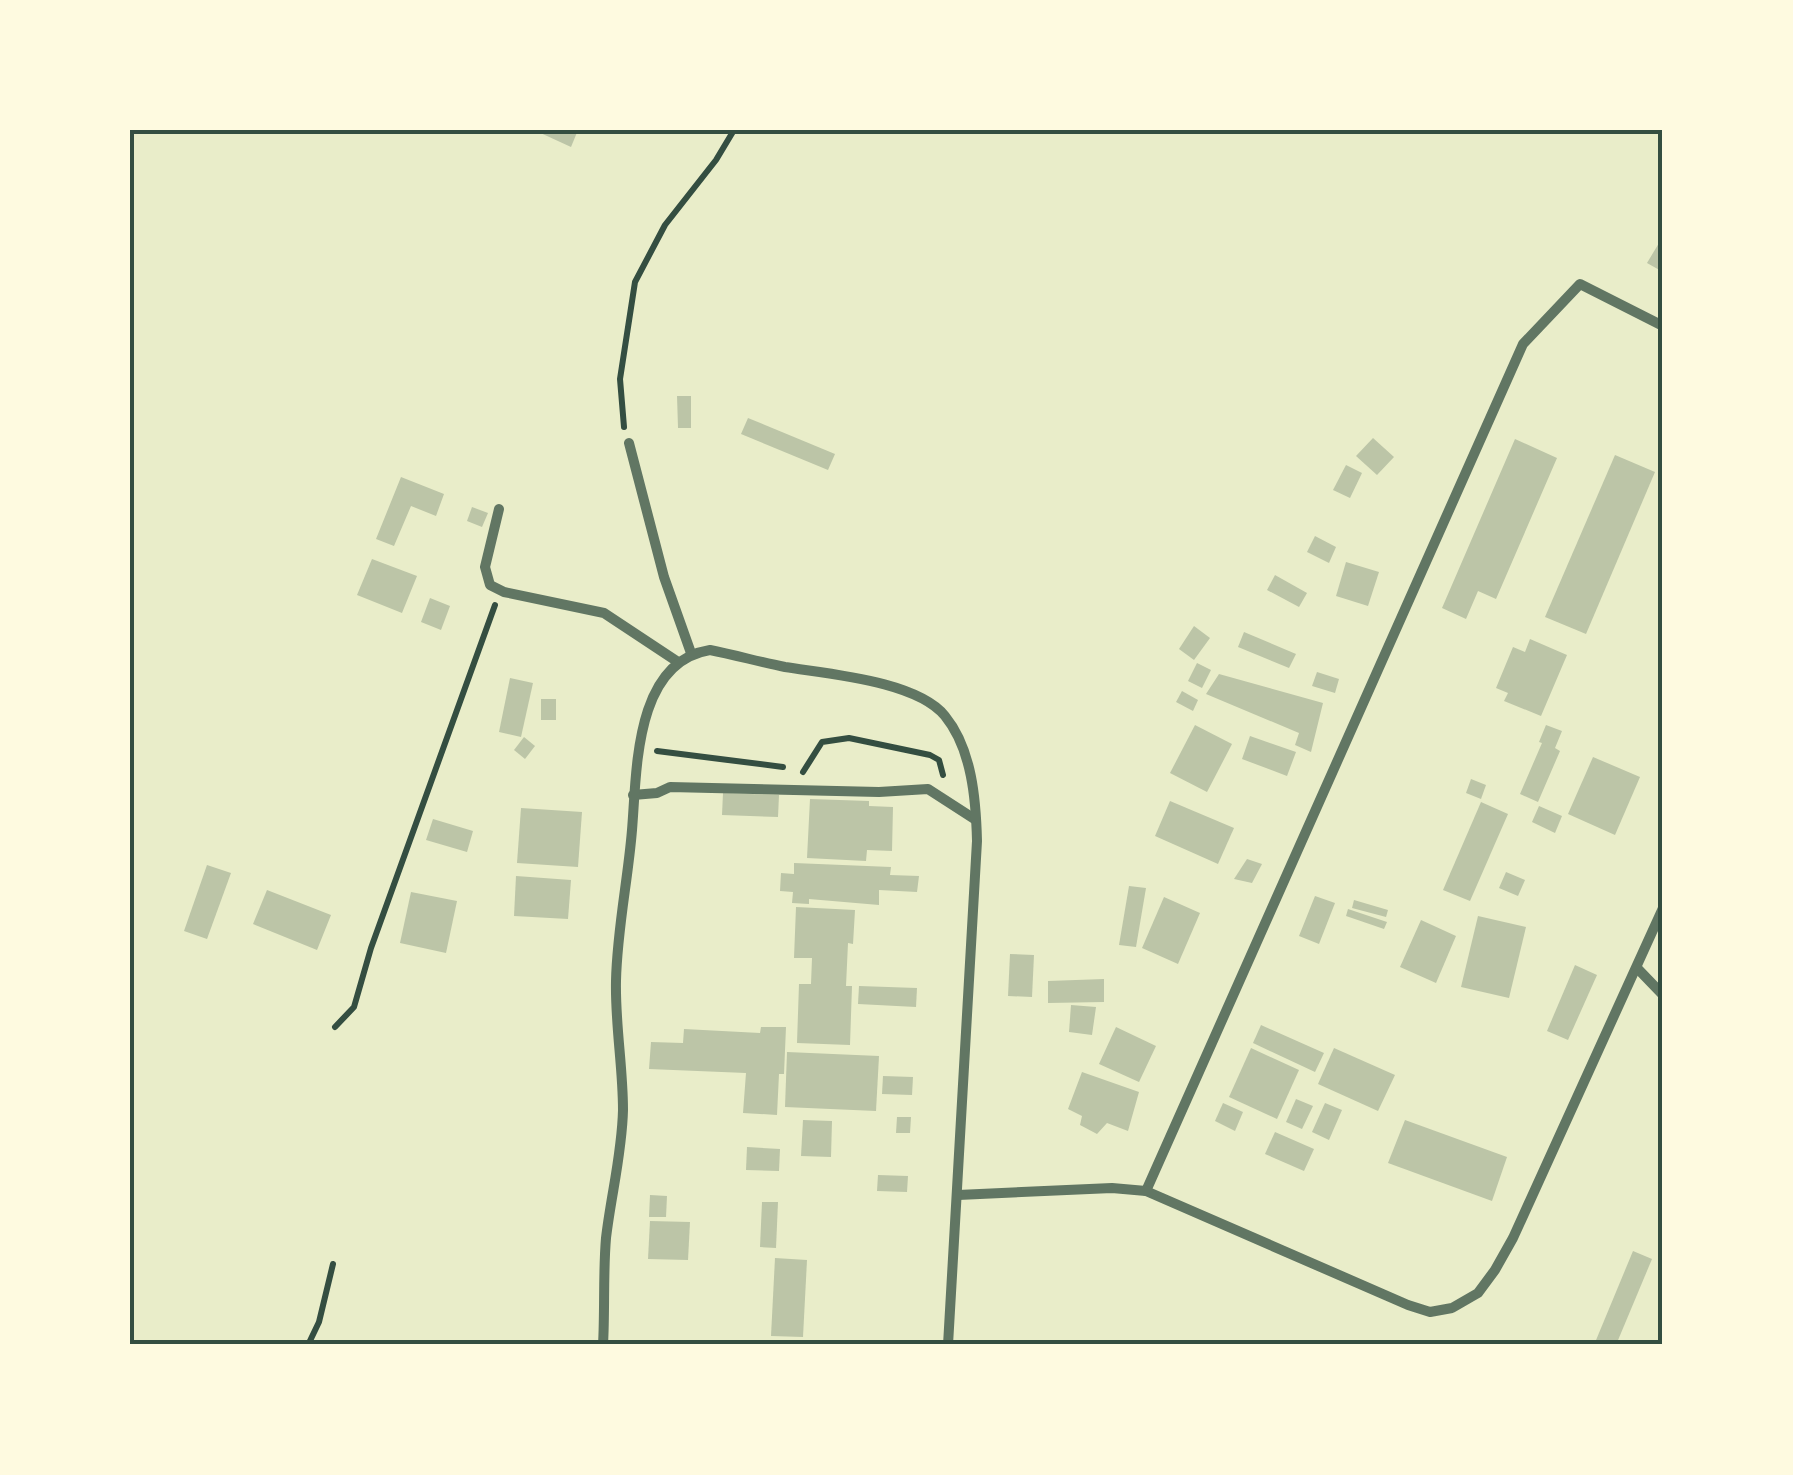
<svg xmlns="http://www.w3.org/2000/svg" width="1793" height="1475" viewBox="0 0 1793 1475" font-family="Commissioner,sans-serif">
	<rect width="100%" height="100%" fill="#e9edc9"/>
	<g fill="#bcc5a7">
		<polygon points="534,130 578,130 571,147"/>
		<polygon points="1659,243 1663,245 1663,272 1647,263"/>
		<polygon points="677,396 691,396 691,428 678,428"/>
		<polygon points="748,418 835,454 828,470 741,434"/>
		<polygon points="1373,438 1394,457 1377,475 1356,456"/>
		<polygon points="1515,439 1557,458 1496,599 1478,591 1466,619 1442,608"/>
		<polygon points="1615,455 1655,472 1586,634 1545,617"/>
		<polygon points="1346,465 1362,473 1350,498 1333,490"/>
		<polygon points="401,477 444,494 436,516 411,506 394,546 376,539"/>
		<polygon points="472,507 488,513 482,527 467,521"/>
		<polygon points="1315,536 1336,547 1329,563 1307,552"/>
		<polygon points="372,559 417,576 402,613 357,595"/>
		<polygon points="1346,562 1379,572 1368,606 1336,596"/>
		<polygon points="1275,575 1307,593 1299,607 1267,590"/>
		<polygon points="430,598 450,606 441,630 421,622"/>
		<polygon points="1194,626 1210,638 1194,660 1179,649"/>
		<polygon points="1244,632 1296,654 1289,668 1238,647"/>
		<polygon points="1530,639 1567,655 1541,716 1504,701 1508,693 1496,688 1513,647 1525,652"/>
		<polygon points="1197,663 1211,670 1202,688 1188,681"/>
		<polygon points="1317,672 1339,679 1335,693 1312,686"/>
		<polygon points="1219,674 1323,703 1311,752 1295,745 1299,733 1206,694"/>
		<polygon points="510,678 533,683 521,737 499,732"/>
		<polygon points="1182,691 1198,700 1193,711 1176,702"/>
		<rect x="541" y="699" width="15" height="21"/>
		<polygon points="1195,725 1232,744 1207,792 1170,773"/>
		<polygon points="1546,725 1562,731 1555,748 1560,751 1538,802 1520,794 1542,743 1539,742"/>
		<polygon points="1250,736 1296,752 1287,776 1242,759"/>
		<polygon points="524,737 535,746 525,759 514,750"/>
		<polygon points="1593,757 1640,777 1615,835 1568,814"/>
		<polygon points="1471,779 1486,785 1481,799 1466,793"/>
		<polygon points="723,793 779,795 778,817 722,815"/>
		<polygon points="810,799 869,801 869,806 893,807 892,851 867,850 866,861 807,858"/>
		<polygon points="1170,801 1234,828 1218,864 1155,836"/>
		<polygon points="1481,802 1508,814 1470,901 1443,890"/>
		<polygon points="1539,806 1562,816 1555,833 1532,822"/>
		<polygon points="521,808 582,812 578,867 517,863"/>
		<polygon points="433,819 473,831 467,852 426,840"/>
		<polygon points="1247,859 1262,864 1252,883 1234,879"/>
		<polygon points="794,863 891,867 890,875 919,876 917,892 879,890 879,905 809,899 809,904 792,903 793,892 780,891 781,873 794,874"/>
		<polygon points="207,865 231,873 207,939 184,931"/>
		<polygon points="1506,872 1525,880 1518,896 1499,888"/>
		<polygon points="516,876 571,880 568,919 514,916"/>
		<polygon points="1129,886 1146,888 1136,947 1119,945"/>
		<polygon points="267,890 331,915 317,950 253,924"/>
		<polygon points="411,892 457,901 446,953 400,943"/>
		<polygon points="1315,896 1335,903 1319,944 1299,936"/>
		<polygon points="1164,897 1200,913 1178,964 1142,948"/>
		<polygon points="1354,900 1388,910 1386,917 1352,908"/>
		<polygon points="796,907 855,910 853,944 848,943 846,986 852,986 850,1045 797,1043 799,984 811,984 812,958 794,958"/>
		<polygon points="1348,909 1387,922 1384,929 1346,916"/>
		<polygon points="1478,916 1526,927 1509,998 1461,987"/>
		<polygon points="1421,920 1456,936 1436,983 1400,967"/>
		<polygon points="1010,954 1034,955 1032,997 1008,996"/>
		<polygon points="1575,965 1597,975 1568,1040 1547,1031"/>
		<polygon points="1104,979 1104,1002 1048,1003 1048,981"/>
		<polygon points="859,986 917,988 916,1007 858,1004"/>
		<polygon points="1071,1005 1096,1007 1092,1035 1069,1032"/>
		<polygon points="1261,1025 1324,1053 1315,1072 1253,1043"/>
		<polygon points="761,1027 786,1027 784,1074 779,1074 777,1115 743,1113 746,1073 649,1069 651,1042 683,1043 684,1029 760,1033"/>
		<polygon points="1116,1027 1156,1046 1139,1082 1099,1064"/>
		<polygon points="1251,1048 1299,1070 1277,1119 1229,1097"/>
		<polygon points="1334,1048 1395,1075 1378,1111 1318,1084"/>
		<polygon points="787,1052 879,1056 876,1111 785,1107"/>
		<polygon points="1082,1072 1139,1092 1128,1131 1107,1123 1097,1134 1080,1125 1082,1116 1068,1109"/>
		<polygon points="883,1076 913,1077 912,1095 882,1094"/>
		<polygon points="1296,1099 1313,1106 1302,1129 1286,1122"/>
		<polygon points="1223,1103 1243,1112 1235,1131 1215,1121"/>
		<polygon points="1325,1103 1342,1110 1329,1140 1312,1132"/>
		<polygon points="897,1117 911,1117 910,1133 896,1133"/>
		<polygon points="803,1120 832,1121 831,1157 801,1156"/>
		<polygon points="1405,1120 1507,1157 1492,1201 1388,1163"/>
		<polygon points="1275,1132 1314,1149 1304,1171 1265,1154"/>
		<polygon points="747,1147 780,1149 779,1171 746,1170"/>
		<polygon points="878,1175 908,1176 907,1192 877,1191"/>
		<polygon points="650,1195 667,1196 666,1217 649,1217"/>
		<polygon points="762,1202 778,1202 776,1248 760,1247"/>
		<polygon points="650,1221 690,1222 688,1260 648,1259"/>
		<polygon points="1633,1251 1652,1259 1616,1345 1594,1345"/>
		<polygon points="775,1258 807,1260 803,1337 771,1336"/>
	</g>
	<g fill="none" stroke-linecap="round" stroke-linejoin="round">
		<g stroke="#344e41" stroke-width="6">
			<polyline points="624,427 620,379 635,282 665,225 716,160 734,130"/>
			<polyline points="657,751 783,767"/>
			<polyline points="803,772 822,742 849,738 930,755 939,760 943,775"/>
			<polyline points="335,1027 354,1007 371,948 495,605"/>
			<polyline points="308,1345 319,1322 333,1264"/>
		</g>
		<g stroke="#617663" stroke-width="10">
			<polyline points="629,443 664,577 691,653"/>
			<polyline points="499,509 485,567 490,585 504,592 604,613 678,662"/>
			<polyline points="633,795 657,793 670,787 879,792 928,789 976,820"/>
			<polyline points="1637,968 1663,995"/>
			<polyline points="1146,1191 1523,344 1580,284 1663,326"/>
			<polyline points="958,1195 1112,1188 1146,1191 1408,1305 1430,1312 1452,1308 1478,1293 1495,1270 1513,1238 1663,908"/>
			<path d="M 603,1345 C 605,1310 603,1273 606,1238 C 611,1195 622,1154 623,1110 C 623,1067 615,1024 616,981 C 617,930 628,880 632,830 C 637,771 634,662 710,650 C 735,655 760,662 785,667 C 828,674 917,681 945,716 C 972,749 976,800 977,841 L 948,1345"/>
		</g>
	</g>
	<rect width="1793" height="1475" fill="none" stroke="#fefae0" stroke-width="265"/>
	<rect x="132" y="132" width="1528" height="1210" fill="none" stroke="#344e41" stroke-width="4"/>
</svg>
